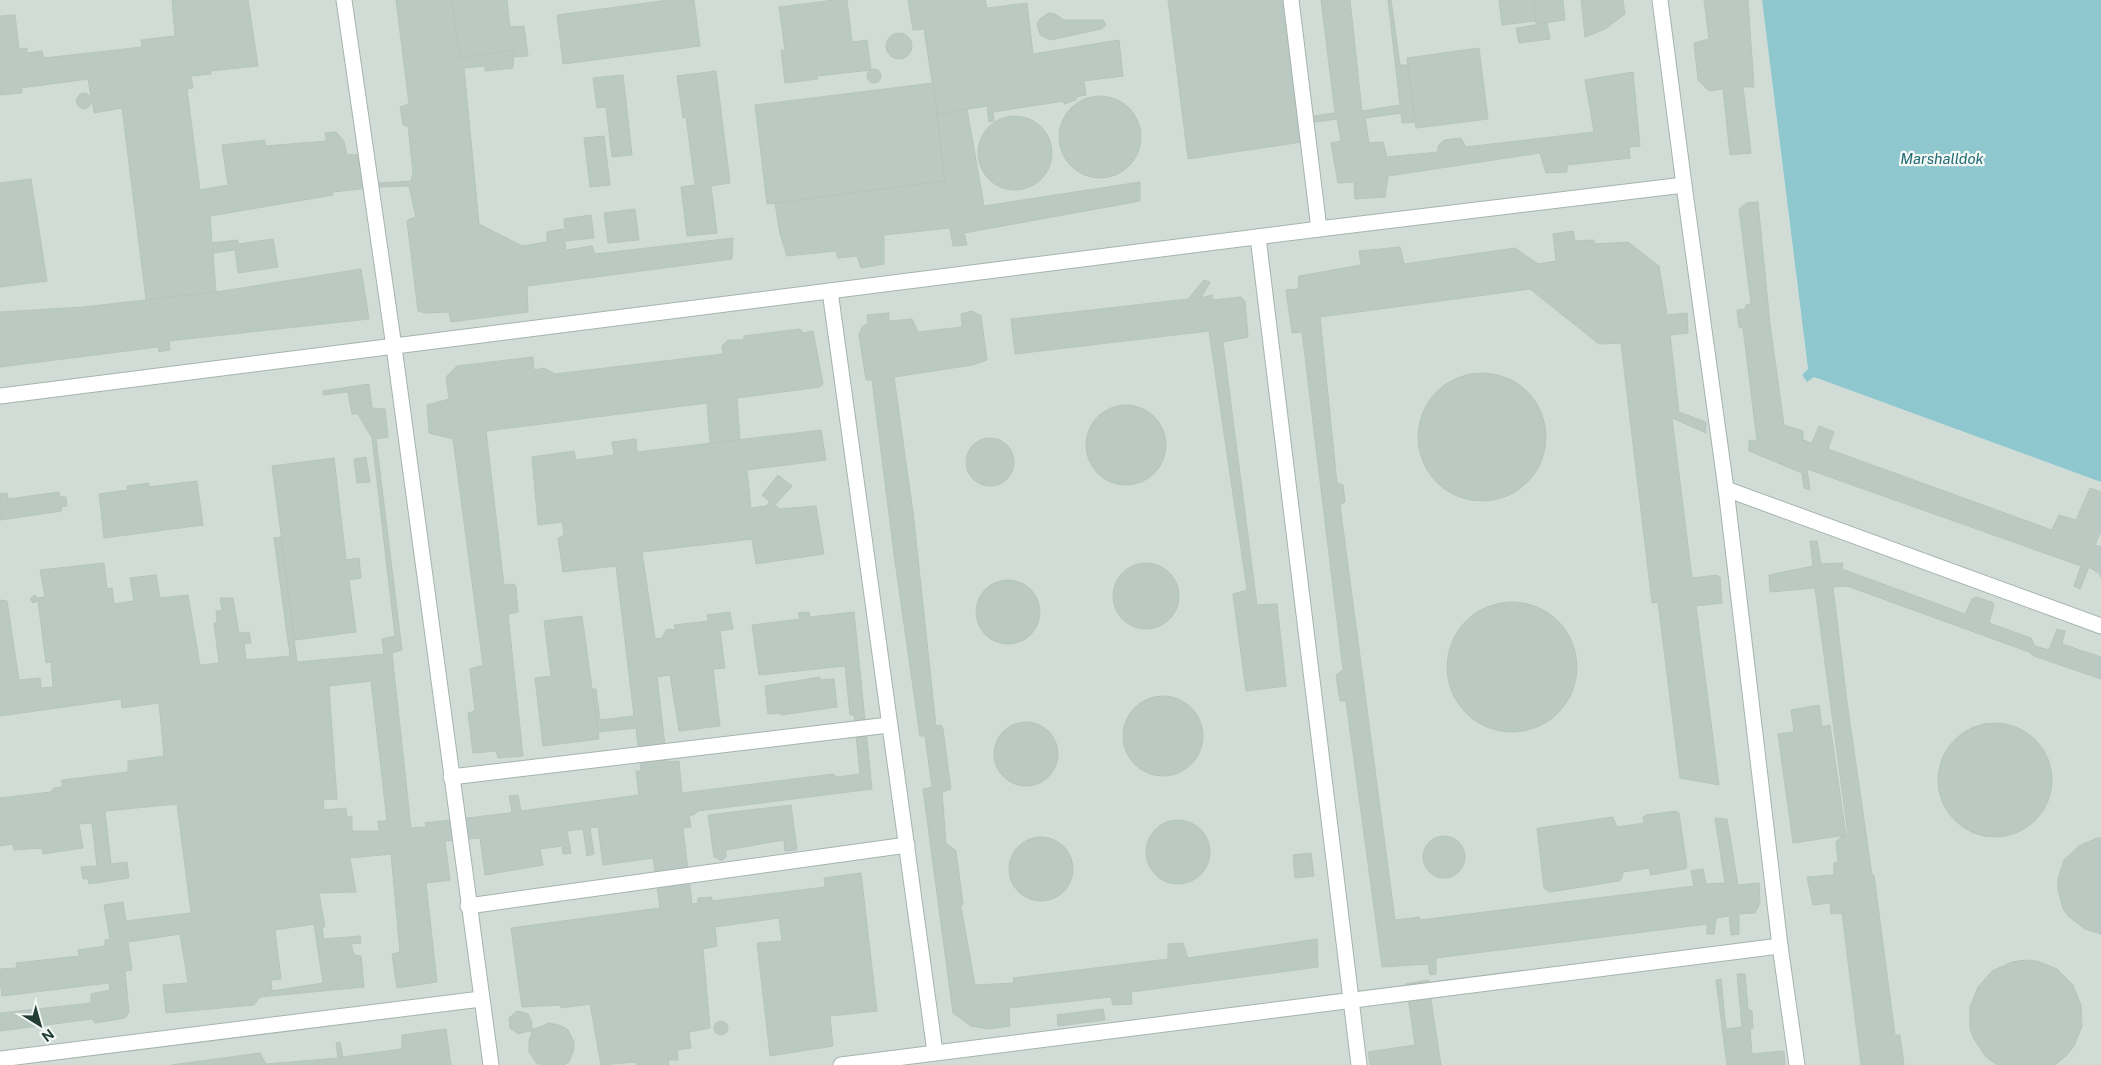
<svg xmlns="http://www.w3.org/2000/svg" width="2101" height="1065" viewBox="0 0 2101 1065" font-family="'Public Sans',sans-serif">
	<rect width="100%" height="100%" fill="#e3ece7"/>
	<polygon fill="#d1dcd6" points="0,0 1762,0 1808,370 1802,375 1807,382 1814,377 2101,482 2101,1065 0,1065"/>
	<polygon fill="#8ec7ce" points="1762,0 2101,0 2101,482 1814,377 1807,382 1802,375 1808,369"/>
	<g fill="#bbc9c3" stroke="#b5c5be" fill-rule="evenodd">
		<polygon points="172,0 248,0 258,66 211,71 211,74 191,76 193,88 187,89 200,190 228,185 222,145 265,140 265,146 327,141 325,133 336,132 344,141 347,155 373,154 378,187 332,192 333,195 210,216 212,243 238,240 238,244 273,239 278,267 238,273 235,250 213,253 216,292 146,300 122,108 94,113 92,101 88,108 83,109 78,106 76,100 80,94 86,93 91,97 88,79 21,88 22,93 0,95 0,16 15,15 19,49 27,48 27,53 42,51 44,58 142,47 141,40 175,36"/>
		<polygon points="396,0 452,0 460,58 514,50 513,68 485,71 485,66 464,68 479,224 522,246 547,242 547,232 563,229 566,250 592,246 595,254 733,238 732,259 527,286 528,312 451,322 449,312 425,313 418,311 407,221 409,219 416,217 409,186 378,187 378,183 411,181 413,173 408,126 403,125 400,107 409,104"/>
		<polygon points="452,0 507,0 510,27 524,26 528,56 515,57 514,50 460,58"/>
		<polygon points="669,0 694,0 700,46 563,64 557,15"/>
		<polygon points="835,0 847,0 852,42 867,40 871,70 817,76 818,79 785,83 781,50 785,50 779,7"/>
		<polygon points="908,0 985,0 987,8 1027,3 1033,54 1119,40 1123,76 1084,81 1086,95 1076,97 1076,100 1064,104 1064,101 993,112 994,121 989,122 987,106 937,114 924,29 913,30"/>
		<polygon points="1168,0 1284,0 1302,142 1188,159"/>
		<polygon points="1321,0 1350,0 1362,111 1400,105 1388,0 1391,0 1400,65 1408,65 1415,122 1402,123 1401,113 1365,118 1369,143 1383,142 1387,157 1438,152 1438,146 1444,140 1461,138 1466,147 1594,132 1585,80 1633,72 1640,146 1629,147 1630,158 1567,165 1567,172 1546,173 1540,153 1388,176 1385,197 1355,199 1354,182 1338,183 1331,143 1341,141 1337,119 1300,124 1299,118 1335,113"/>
		<polygon points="1499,0 1533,0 1535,21 1502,25"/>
		<polygon points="1534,0 1563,0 1565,20 1536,24"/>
		<polygon points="1581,0 1623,0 1625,14 1605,29 1585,37"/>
		<polygon points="1704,0 1748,0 1754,87 1743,87 1751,153 1730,155 1723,89 1709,91 1698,80 1694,43 1709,39"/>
		<polygon points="1049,13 1055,14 1064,20 1103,20 1106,25 1101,29 1050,40 1040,35 1037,23 1041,18"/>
		<polygon points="1547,23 1550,39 1519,43 1516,28"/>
		<circle cx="899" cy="46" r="13"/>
		<polygon points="1479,48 1488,119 1416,128 1407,58"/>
		<circle cx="874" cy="76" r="7"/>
		<polygon points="716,71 730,183 711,186 717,233 687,236 681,187 695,185 686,117 683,118 677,76"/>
		<polygon points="623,75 632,155 612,157 606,107 597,108 593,78"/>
		<polygon points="933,83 945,181 767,204 755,105"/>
		<circle cx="1100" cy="137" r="41"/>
		<polygon points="967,109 984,206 1140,182 1140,201 964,233 967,245 953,246 950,228 884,235 884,264 861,268 857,256 838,258 836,251 787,256 780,234 775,203 945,181 937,114"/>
		<circle cx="1015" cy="153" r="37"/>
		<polygon points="604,136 610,185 590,187 584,138"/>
		<polygon points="31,179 47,281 0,287 0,183"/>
		<polygon points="1758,202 1770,324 1784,425 1803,431 1803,440 1812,443 1819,426 1834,432 1828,449 2052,530 2059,515 2076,520 2090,488 2101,492 2101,531 2095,545 2101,547 2101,578 2100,574 2089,567 2080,589 2074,586 2081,566 1807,469 1810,490 1804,488 1802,473 1749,451 1749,440 1757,441 1743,328 1739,327 1737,310 1745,309 1746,305 1751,304 1739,209 1747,203"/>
		<polygon points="635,209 639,240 608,243 604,213"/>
		<polygon points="591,215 594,238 566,241 564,219"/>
		<polygon points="1573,231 1575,241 1594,240 1595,244 1628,242 1659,266 1667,315 1687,313 1688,333 1670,335 1679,412 1706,422 1706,433 1672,418 1692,578 1717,575 1720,577 1722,603 1696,606 1719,785 1680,778 1658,602 1652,603 1621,343 1599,344 1530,289 1320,317 1337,483 1343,485 1345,502 1340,505 1395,920 1419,917 1420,920 1694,886 1691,871 1703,869 1706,884 1725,883 1715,818 1727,819 1738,885 1759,883 1760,903 1755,913 1739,914 1739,934 1731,935 1729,916 1716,918 1714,934 1707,934 1707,924 1436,958 1436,974 1430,975 1428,964 1382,967 1346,701 1340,701 1336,675 1343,670 1302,332 1292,333 1286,290 1298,289 1299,276 1361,265 1359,251 1400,247 1404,264 1515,248 1538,264 1556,261 1553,234"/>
		<polygon points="361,269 369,319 169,341 170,350 159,352 158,347 0,367 0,312 83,307 216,292"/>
		<polygon points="1204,280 1210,282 1201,298 1212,295 1213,300 1241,297 1245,301 1248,337 1223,342 1257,605 1277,604 1286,686 1246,691 1233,594 1247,590 1209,331 1015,354 1011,319 1188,299"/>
		<polygon points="972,311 981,316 987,360 972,365 894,377 913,512 936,726 941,725 943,729 951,789 942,792 946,843 956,851 963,904 961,907 975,985 1014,983 1013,978 1168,959 1168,944 1183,943 1188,958 1317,939 1318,967 1131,992 1132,1004 1113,1005 1111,997 1009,1008 1010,1026 989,1029 971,1026 953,1013 923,789 932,787 925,736 920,736 894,554 872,380 866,380 859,335 862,327 868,323 867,315 889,313 889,321 912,319 918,332 962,327 961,314"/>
		<polygon points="800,329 803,333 813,331 823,384 820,387 737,398 740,440 710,444 707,403 486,431 504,585 514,584 516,587 518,612 508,614 523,756 498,758 496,751 473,753 468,713 475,711 470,669 483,665 453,439 429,433 427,405 449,399 446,377 457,366 533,357 534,370 544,368 555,374 723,354 722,346 728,340 744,340 744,336"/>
		<circle cx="1482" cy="437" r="64"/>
		<path d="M 369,384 L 372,408 L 385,409 L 388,437 L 376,439 L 402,650 L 392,653 L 411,828 L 426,827 L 425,823 L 509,813 L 512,812 L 509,796 L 518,795 L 521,811 L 639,795 L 636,771 L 641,771 L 636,728 L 598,732 L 592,689 L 596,689 L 600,720 L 634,716 L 616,566 L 563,572 L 558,538 L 562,537 L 564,533 L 562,522 L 538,525 L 532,457 L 574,451 L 576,460 L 614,455 L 612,442 L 636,439 L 637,452 L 821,430 L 826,460 L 747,470 L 751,508 L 766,506 L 770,502 L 762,495 L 778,475 L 792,486 L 775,505 L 780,509 L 816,506 L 824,554 L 756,564 L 752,539 L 642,552 L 655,639 L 662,638 L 666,630 L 669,629 L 676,630 L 674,625 L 708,621 L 707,615 L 730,612 L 733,629 L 720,631 L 725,668 L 713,669 L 720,726 L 679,731 L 670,675 L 657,677 L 667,762 L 679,761 L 682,793 L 833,774 L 837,777 L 860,774 L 854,715 L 850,715 L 845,666 L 759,675 L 752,625 L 800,619 L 798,613 L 809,612 L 810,617 L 854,612 L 872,789 L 698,811 L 695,814 L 689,816 L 691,827 L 683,828 L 692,904 L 698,903 L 698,898 L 712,897 L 712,901 L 825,887 L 824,878 L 861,873 L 877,1011 L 830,1016 L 833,1046 L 770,1056 L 757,943 L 782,941 L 779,918 L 715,927 L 717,946 L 703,949 L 710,1028 L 689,1032 L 691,1048 L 677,1050 L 678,1060 L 668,1060 L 669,1065 L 637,1065 L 636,1062 L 601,1065 L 590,1004 L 561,1008 L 560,1005 L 522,1007 L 511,928 L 660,908 L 653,858 L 603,865 L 598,827 L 590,828 L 594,854 L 587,856 L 583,829 L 567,831 L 571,853 L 563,854 L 562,846 L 540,849 L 543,865 L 485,875 L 480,838 L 445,841 L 450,880 L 426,883 L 437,982 L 397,988 L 392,954 L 400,952 L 391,854 L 350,858 L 356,892 L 319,893 L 325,927 L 322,927 L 324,939 L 360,936 L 361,943 L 351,944 L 354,955 L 361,956 L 364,987 L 260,997 L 254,1005 L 166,1013 L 163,985 L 188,983 L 180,934 L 128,942 L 132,970 L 125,971 L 129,1012 L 125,1018 L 95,1023 L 92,1019 L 0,1031 L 0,1013 L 91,1003 L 91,994 L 110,990 L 109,983 L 2,996 L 0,981 L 0,969 L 17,968 L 16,963 L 79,956 L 78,950 L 105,946 L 105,940 L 110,939 L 104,905 L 123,902 L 126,921 L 191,913 L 177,804 L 105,811 L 111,864 L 127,862 L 129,878 L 89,884 L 88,879 L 83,879 L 81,867 L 97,866 L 92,823 L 79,824 L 83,848 L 43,854 L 42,848 L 14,850 L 13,844 L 0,846 L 0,798 L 51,792 L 54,788 L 62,787 L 62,780 L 128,772 L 128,761 L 164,756 L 159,703 L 122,708 L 121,699 L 0,716 L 0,600 L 7,601 L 19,680 L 40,678 L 41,688 L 53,687 L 51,662 L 46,663 L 38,601 L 33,603 L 30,599 L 34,595 L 38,598 L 45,597 L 40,570 L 104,563 L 107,589 L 112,588 L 114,604 L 134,601 L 130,578 L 156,575 L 160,598 L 188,595 L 200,665 L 219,663 L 214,623 L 217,623 L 216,611 L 222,611 L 220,598 L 233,598 L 239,633 L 249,632 L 251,643 L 244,644 L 246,660 L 290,656 L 274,538 L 281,537 L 297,662 L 384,654 L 382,639 L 395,636 L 372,438 L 358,414 L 352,414 L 348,392 L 323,395 L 323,391 ZM 371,681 L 387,821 L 378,821 L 379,831 L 352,831 L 352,816 L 347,817 L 346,808 L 324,810 L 323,800 L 337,799 L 329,686 ZM 314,924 L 323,983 L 272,991 L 271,980 L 281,979 L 275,930 Z"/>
		<circle cx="1126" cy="445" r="40"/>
		<circle cx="990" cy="462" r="24"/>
		<polygon points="366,457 370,482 357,483 354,459"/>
		<polygon points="334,458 346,560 359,558 361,578 349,580 356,632 295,640 272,466"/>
		<polygon points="197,481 203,525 104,538 99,494 128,490 127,486 149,483 149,487"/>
		<polygon points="59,492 60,497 66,497 67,506 61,507 62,511 0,520 0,494 7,493 8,499"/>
		<polygon points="1810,541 1817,541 1821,564 1843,563 1842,569 1965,614 1972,599 1976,597 1992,602 1994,605 1989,623 2031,638 2035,646 2049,650 2057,629 2065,631 2062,644 2101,657 2101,679 2034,656 2029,652 1847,586 1833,587 1847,702 1872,875 1874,875 1895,1035 1900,1035 1904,1065 1861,1065 1842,913 1831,914 1830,903 1813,905 1807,877 1834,875 1834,863 1838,862 1836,842 1842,836 1848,835 1815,588 1770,592 1769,575 1813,566"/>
		<circle cx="1146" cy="596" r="33"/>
		<circle cx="1008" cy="612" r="32"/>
		<circle cx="1512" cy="667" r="65"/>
		<polygon points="582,616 599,739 543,746 535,678 551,676 544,621"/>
		<polygon points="820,677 820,680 834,679 837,707 781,715 781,713 768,714 765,686"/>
		<circle cx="1163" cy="736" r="40"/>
		<polygon points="1819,705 1822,727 1830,725 1846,835 1793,843 1778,734 1794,732 1791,710"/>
		<circle cx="1026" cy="754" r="32"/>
		<circle cx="1995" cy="780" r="57"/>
		<polygon points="791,805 797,849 796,850 785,851 784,840 726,850 726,857 722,861 714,857 708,815"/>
		<polygon points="1676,811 1679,813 1687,867 1685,869 1651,875 1649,868 1623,872 1622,878 1619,881 1550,892 1544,888 1537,829 1539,828 1613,817 1617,827 1644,823 1643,817 1646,815"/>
		<circle cx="1178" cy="852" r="32"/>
		<circle cx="1444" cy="857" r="21"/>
		<circle cx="1041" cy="869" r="32"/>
		<polygon points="2097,838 2101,838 2101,934 2085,929 2069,917 2063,909 2058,890 2058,879 2064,860 2079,846"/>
		<polygon points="1311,853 1314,876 1295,878 1293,855"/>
		<polygon points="2026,960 2037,961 2057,969 2073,985 2081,1005 2082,1026 2074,1046 2067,1055 2055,1065 1997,1065 1986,1057 1974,1039 1970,1029 1970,1007 1978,987 1992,971 2012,962"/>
		<polygon points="1737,974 1745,974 1748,1009 1752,1011 1753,1028 1750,1029 1752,1054 1782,1051 1784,1052 1785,1065 1727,1065 1716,980 1721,979 1726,1029 1742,1027"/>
		<polygon points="1428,980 1441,1065 1370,1065 1368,1052 1415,1045 1406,984"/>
		<polygon points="1103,1009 1105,1020 1058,1026 1057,1015"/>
		<polygon points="517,1011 528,1014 532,1022 531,1027 535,1029 549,1023 562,1026 568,1030 574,1042 574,1049 569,1062 564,1065 537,1064 529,1052 529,1040 532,1033 529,1031 518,1034 510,1028 509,1018"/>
		<circle cx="721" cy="1028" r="7"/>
		<polygon points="446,1029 451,1065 171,1065 260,1053 266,1064 338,1058 336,1043 340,1042 343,1057 402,1049 402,1035"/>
	</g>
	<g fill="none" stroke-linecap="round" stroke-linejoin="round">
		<defs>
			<g id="lane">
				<polyline points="344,0 394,347 491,1065"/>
				<polyline points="1291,0 1319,229"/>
				<polyline points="1660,0 1684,185 1726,489 1780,946 1797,1065"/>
				<polyline points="1258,237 1359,1065"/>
				<polyline points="830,291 935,1052"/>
				<polyline points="0,396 1319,229 1684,185"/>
				<polyline points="1726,489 2101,626"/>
				<polyline points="451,777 889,725"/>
				<polyline points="468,906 907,845"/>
				<polyline points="0,1059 481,999"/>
				<polyline points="841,1065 1780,946"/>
			</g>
		</defs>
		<use href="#lane" stroke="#a6b4ae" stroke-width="17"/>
		<use href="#lane" stroke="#fff" stroke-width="15"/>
	</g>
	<g text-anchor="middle" stroke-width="4.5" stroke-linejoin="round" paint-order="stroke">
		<g font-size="15" font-style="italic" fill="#216b75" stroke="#f3f8f5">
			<text x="1942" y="164">Marshalldok</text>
		</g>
	</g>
	<g transform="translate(40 1025) rotate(143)" stroke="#f3f8f5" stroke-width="4" paint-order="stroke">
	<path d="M0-4L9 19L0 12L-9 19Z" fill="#233c34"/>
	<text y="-8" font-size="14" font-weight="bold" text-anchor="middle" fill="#233c34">N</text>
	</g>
</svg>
